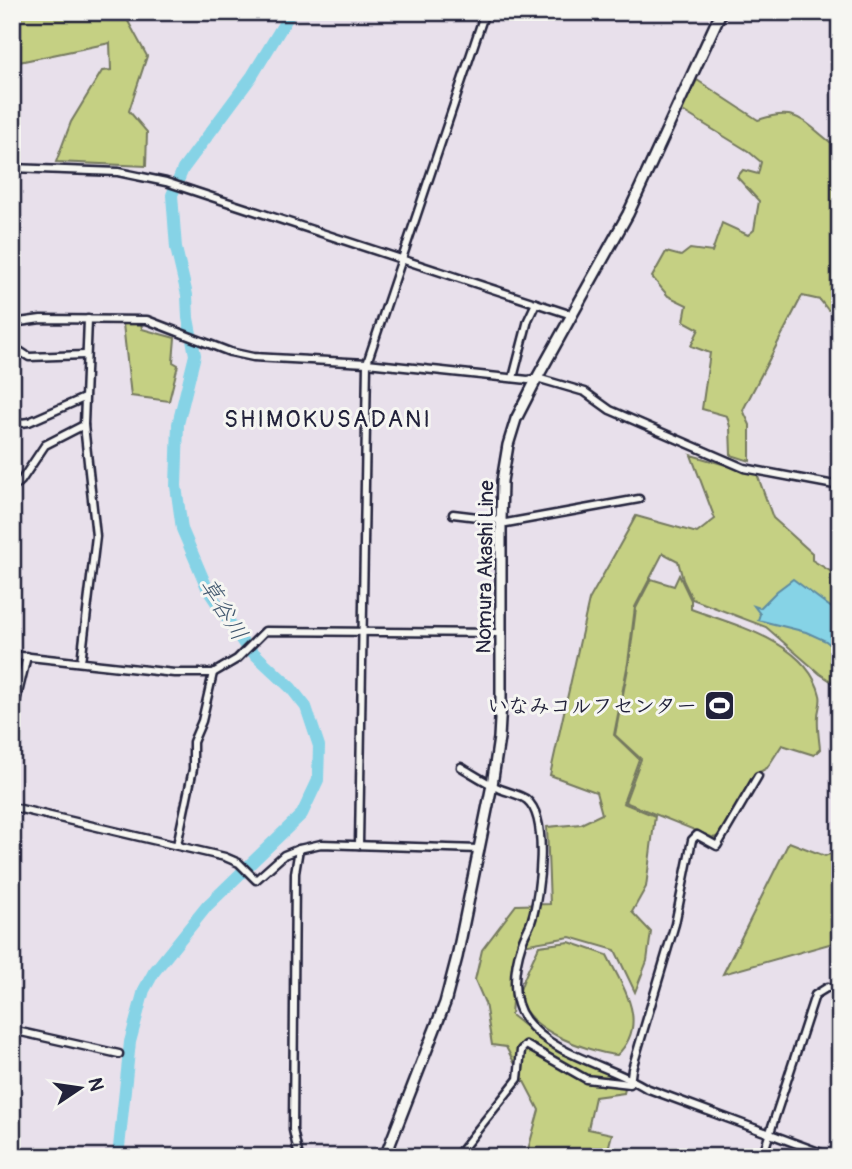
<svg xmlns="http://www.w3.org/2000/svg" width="852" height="1169" viewBox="0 0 852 1169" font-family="Pangolin,'Klee One',sans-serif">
	<rect width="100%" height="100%" fill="#e8e0eb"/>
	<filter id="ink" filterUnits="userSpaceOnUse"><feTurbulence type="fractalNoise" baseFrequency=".0143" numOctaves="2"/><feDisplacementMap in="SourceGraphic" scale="14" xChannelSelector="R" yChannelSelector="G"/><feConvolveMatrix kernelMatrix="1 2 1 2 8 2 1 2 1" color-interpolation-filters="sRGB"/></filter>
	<g filter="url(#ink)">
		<g fill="#c5d083" stroke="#74795f" stroke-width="2">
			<polygon points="12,12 123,12 147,56 129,111 147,132 146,166 56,162 71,122 102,71 111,70 110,43 19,62"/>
			<path d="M 697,80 L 758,120 C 796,107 801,119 830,142 L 840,141 L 840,227 L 837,234 L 840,239 L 840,308 L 828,310 L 820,300 L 802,296 L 743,410 L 750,425 L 750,461 L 731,455 L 730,427 L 727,416 L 702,409 L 710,353 L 691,346 L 699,329 L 684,321 L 687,305 L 668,296 L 652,277 L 666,252 L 681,256 L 690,249 L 712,252 L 722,223 L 748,235 L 754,230 L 759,201 L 737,177 L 743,170 L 758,174 L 761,162 L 748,151 L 681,110 Z"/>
			<polygon points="141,322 142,329 175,338 173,362 178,365 169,401 131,396 123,324"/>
			<path d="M 691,455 L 757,474 L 773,518 L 812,553 L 812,560 L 840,577 L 840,687 L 820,674 L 766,627 L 692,599 L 683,580 L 678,561 L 663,553 L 635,607 L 628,663 L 614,735 L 639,759 L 623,803 L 655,816 L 646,887 L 632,912 L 651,932 L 647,961 L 635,992 L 615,950 L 570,937 L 516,946 L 511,1015 C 546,1045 585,1063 627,1081 L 624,1093 L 595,1097 L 588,1129 L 612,1134 L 606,1157 L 526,1157 L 539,1110 L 506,1047 L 492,1045 L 485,1003 L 475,980 L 482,950 L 516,905 L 550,904 L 547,827 L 581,824 L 602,814 L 596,792 L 550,775 L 589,600 L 636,516 L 697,533 L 715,519 Z"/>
			<path d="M 679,575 L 691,600 L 691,609 C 735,625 807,642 820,695 C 822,702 818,710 818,716 C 817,727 819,738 820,749 L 814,755 L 782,745 L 767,768 L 756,774 L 720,835 L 714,838 L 625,802 L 641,759 L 615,735 L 629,663 L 636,608 L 651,579 L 674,586 Z"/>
			<polygon points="789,842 825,856 840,850 840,941 723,974"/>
			<path d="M 569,942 L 607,955 C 623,988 650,1023 617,1055 C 589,1052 517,1028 520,991 C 522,980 534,958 539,946 Z"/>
		</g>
		<polygon fill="#86d3e6" stroke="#5e8ca2" stroke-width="2" points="793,579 833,609 840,617 840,653 826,641 806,632 758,620 760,614 754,606 760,608 777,591"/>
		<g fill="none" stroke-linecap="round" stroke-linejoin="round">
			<polyline stroke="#86d3e6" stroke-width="12" points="118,1157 130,1042 144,990 154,972 207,906 302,814 318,780 319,746 306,707 291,688 244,644 208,590 182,529 176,486 178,424 195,355 188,318 187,295 176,248 172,195 183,169 252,76 291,12"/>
			<defs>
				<g id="street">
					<polyline points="12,168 118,172 166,182 572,315"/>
					<polyline points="12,323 41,319 147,320 230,352 253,357 367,363 528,380 537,378 585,392 610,410 744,468 840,486"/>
					<polyline points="12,346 29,357 85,355"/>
					<polyline points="513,378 528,320 536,303"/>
					<polyline points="12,424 29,422 84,398"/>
					<polyline points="12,489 21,481 45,445 84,425"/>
					<polyline points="453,514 494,519 506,523 639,499"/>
					<polyline points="12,655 174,673 213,673 237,659 265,631 500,633"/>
					<polyline points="81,662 96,536 84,425 88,319"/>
					<polyline points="12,718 27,656"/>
					<path d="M 461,767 C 473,774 485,782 498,788 C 506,792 520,794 527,800 C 549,818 540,894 532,919 C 530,927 524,935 522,943 C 514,967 510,999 526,1020 C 553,1056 610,1065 646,1088 L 832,1157"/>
					<polyline points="12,807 225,857 239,863 256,880 284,855 299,849"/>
					<polyline points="177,845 193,769 193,742 202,721 213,673"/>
					<polyline points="359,845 367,363 485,12"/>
					<polyline points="12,1030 119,1054"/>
					<polyline points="299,1157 293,1130 295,873 299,849 321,844 479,849"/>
					<polyline points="456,1157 518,1079 521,1050 526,1045 586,1079 630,1084 632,1069 675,924 692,840 697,835 717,846 758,776"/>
					<polyline points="762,1157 815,995 828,987 840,990"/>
				</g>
				<polyline id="secondary" points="385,1157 445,1003 457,957 492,785 499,738 501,701 501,521 502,481 508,445 516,419 537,378 628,214 721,12"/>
			</defs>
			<use href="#street" stroke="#22223b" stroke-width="11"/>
			<use href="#secondary" stroke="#22223b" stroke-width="14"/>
			<use href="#street" stroke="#f6f6f2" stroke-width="6"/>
			<use href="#secondary" stroke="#f6f6f2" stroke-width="9"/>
		</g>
	</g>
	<defs>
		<symbol id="stadium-square" viewBox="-11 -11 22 22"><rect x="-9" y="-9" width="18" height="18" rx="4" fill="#22223b" stroke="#f6f6f2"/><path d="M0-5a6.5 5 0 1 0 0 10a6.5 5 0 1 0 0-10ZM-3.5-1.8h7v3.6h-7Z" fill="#fff"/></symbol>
	</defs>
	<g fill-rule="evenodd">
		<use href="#stadium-square" x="702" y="688" width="35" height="35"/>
	</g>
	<g text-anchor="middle" stroke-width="6" stroke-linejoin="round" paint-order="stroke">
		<g font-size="21" fill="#22223b" stroke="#f6f6f2">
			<text transform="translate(485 567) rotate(-89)" y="7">Nomura Akashi Line</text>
		</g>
		<g font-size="21" font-weight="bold" fill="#22223b" stroke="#f6f6f2" text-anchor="end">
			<text x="697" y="713">いなみコルフセンター</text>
		</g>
		<g font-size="23" font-style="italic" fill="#40576e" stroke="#f6f6f2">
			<text transform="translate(224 609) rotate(58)" y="8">草谷川</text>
		</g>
		<g font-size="24" letter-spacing="2" fill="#22223b" stroke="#f6f6f2">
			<text x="328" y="427">SHIMOKUSADANI</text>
		</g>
	</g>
	<rect width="852" height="1169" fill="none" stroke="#f6f6f2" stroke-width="42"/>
	<rect x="21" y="21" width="810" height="1127" fill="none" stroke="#22223b" stroke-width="2.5" filter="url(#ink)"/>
	<g transform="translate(80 1088) rotate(77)" stroke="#f6f6f2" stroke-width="5" paint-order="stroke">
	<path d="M0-5L12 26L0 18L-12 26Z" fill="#22223b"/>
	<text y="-10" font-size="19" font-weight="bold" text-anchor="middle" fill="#22223b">N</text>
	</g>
</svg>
